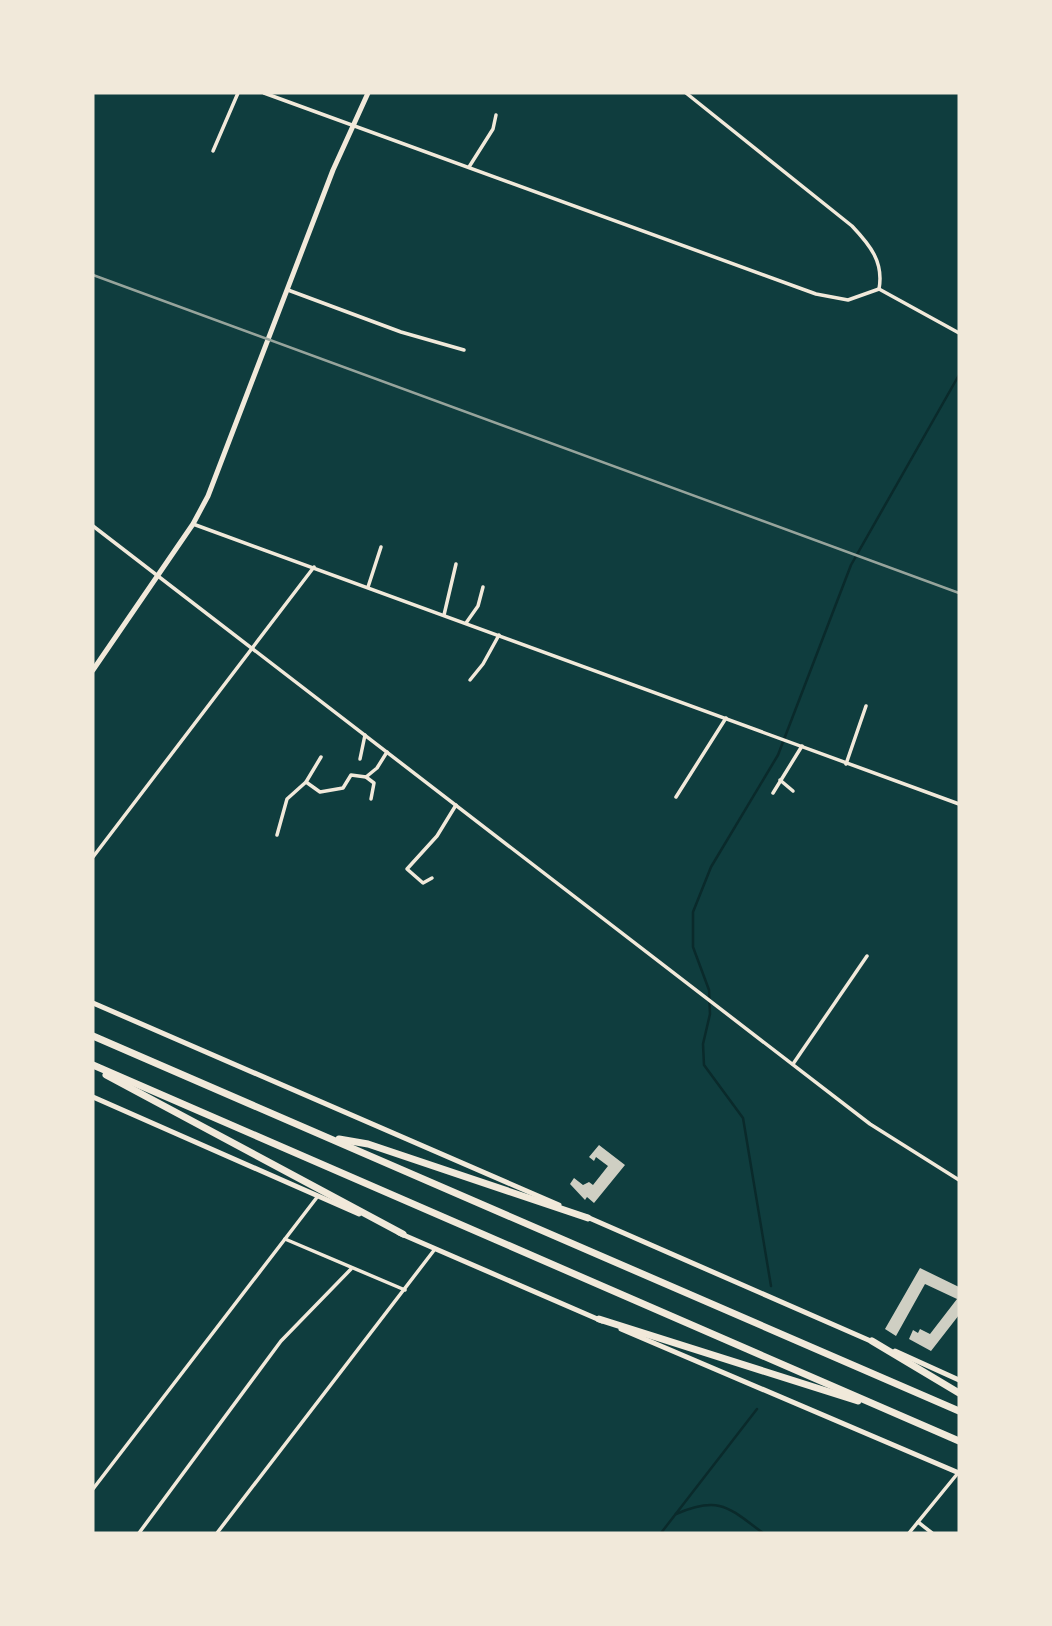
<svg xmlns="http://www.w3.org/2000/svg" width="1052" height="1626" viewBox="0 0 1052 1626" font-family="'Public Sans',sans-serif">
	<rect width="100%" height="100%" fill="#0f3d3e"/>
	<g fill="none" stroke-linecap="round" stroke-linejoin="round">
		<g stroke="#0a2a2b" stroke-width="2.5">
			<polyline points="771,1286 743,1118 704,1065 703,1044 710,1014 709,990 693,947 693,912 711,867 778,755 851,565 959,375"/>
			<path d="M 676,1514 C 720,1495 729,1508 763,1533"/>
			<polyline points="661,1533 757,1409"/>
		</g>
	</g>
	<g fill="#cfcfc3">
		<polygon points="599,1145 625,1165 594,1203 587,1197 585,1200 570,1184 574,1178 583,1185 589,1182 593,1185 608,1166 596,1157 594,1161 589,1157"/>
		<polygon points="920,1268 959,1287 959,1315 931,1351 909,1339 913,1330 918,1333 920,1329 930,1334 957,1299 925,1284 896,1336 885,1329"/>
	</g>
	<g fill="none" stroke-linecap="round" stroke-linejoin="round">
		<g stroke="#f1e9da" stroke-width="3.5">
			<polyline points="264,93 816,294 848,300 879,289"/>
			<path d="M 686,93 L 852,226 C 870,245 884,262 879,289 L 959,333"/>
			<polyline points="213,151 238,93"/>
			<polyline points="469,167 493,129 496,115"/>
			<polyline points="288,290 401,332 464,350"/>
			<polyline points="193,524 959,804"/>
			<polyline points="93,526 870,1124 959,1180"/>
			<polyline points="368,587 381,547"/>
			<polyline points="444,615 456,564"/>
			<polyline points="466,623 478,606 483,587"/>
			<polyline points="470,680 483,664 499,635"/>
			<polyline points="360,759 365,735"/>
			<polyline points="846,764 866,706"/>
			<polyline points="366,777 377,768 387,752"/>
			<polyline points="780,780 793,791"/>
			<polyline points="306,782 320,792 343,788 351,775 366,777 374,783 371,799"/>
			<polyline points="773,793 802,746"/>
			<polyline points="676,797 726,718"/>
			<polyline points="277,835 287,799 306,782 321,757"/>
			<polyline points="93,857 314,567"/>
			<polyline points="432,878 423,883 407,869 437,836 456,805"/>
			<polyline points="793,1064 867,956"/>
			<polyline points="285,1239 405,1290"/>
			<polyline points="93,1489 318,1196"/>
			<polyline points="918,1522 932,1533"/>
			<polyline points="139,1533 281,1341 351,1269"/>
			<polyline points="217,1533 435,1249"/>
			<polyline points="909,1533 958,1473"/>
		</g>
		<g stroke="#f1e9da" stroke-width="5">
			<polyline points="93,670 193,524 208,496 333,170 368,93"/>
			<polyline points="93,1003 559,1205"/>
			<polyline points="93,1097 359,1214"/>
			<polyline points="587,1217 873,1342"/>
			<polyline points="399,1233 602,1321"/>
			<polyline points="621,1329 959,1473"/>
			<polyline points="895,1351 959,1380"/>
		</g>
		<g stroke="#f1e9da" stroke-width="7">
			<polyline points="93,1036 959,1411"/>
			<polyline points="93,1065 959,1441"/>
			<polyline points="106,1075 403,1234"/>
			<polyline points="339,1139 368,1144 588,1218"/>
			<polyline points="599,1319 858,1401"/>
			<polyline points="872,1341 959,1393"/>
		</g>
		<polyline stroke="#97a49c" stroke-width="2.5" points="93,275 959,593"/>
	</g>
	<rect width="1052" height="1626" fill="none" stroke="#f1e9da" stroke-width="189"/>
</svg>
